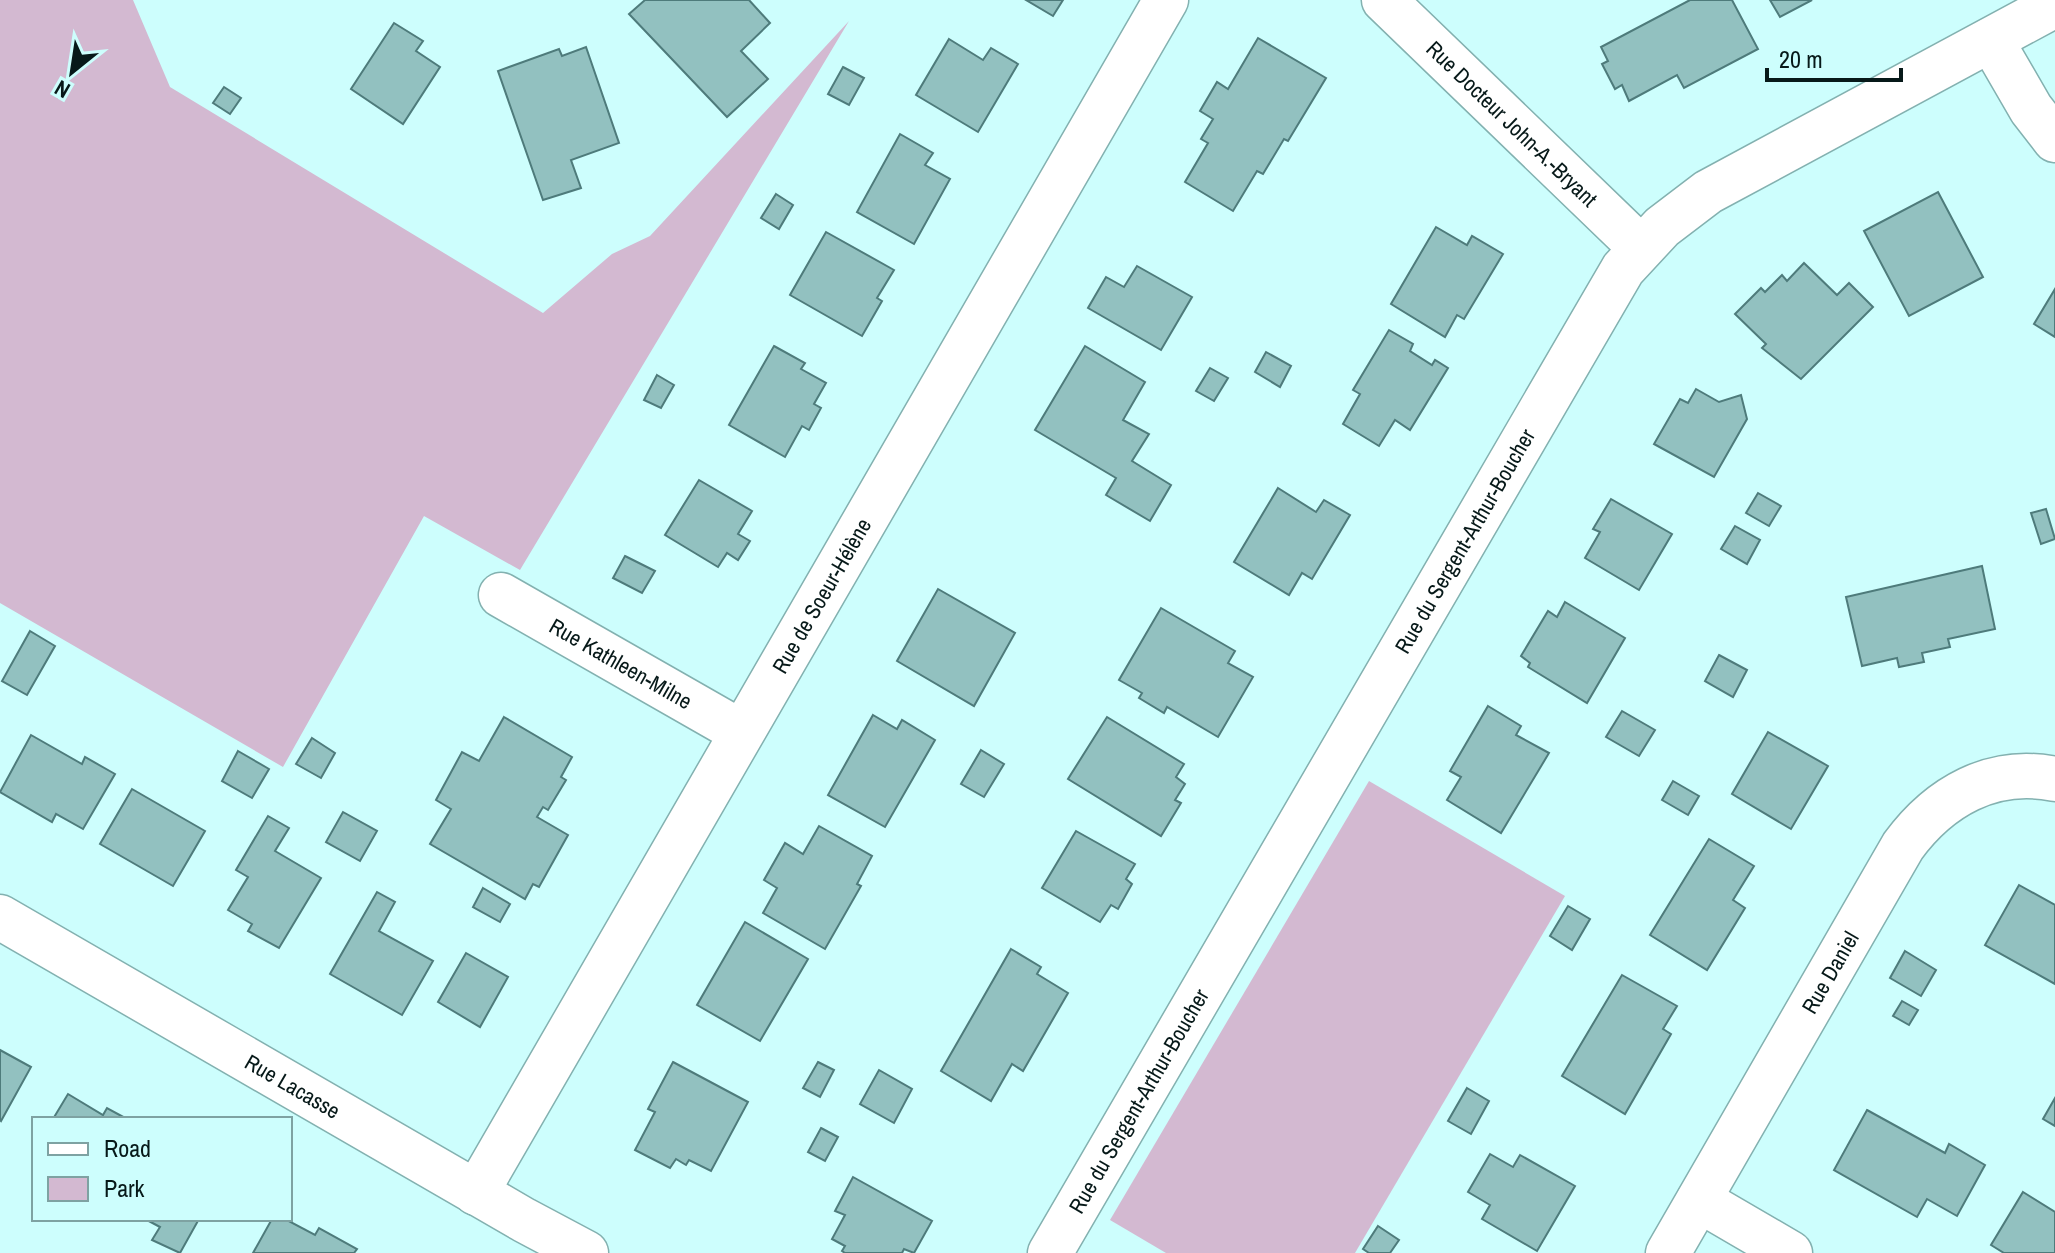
<svg xmlns="http://www.w3.org/2000/svg" width="2055" height="1253" viewBox="0 0 2055 1253" font-family="'Archivo Narrow',sans-serif">
	<rect width="100%" height="100%" fill="#cdfefd"/>
	<g fill="#d3b9d1">
		<polygon points="0,0 133,0 170,87 543,313 612,254 650,236 849,21 520,570 424,516 283,767 0,603"/>
		<polygon points="1369,781 1565,896 1355,1253 1166,1253 1110,1220"/>
	</g>
	<g fill="#92c1c0" stroke="#4e7b7b" stroke-width="2">
		<polygon points="645,0 749,0 770,23 741,51 768,79 727,117 629,14"/>
		<polygon points="1026,0 1063,0 1053,16"/>
		<polygon points="1690,0 1732,0 1758,49 1684,88 1677,75 1629,101 1622,85 1615,89 1602,64 1608,61 1601,47"/>
		<polygon points="1770,0 1812,0 1780,17"/>
		<polygon points="394,23 423,41 416,51 440,67 403,124 351,89"/>
		<polygon points="1258,38 1326,78 1288,141 1284,139 1263,174 1257,171 1233,211 1185,182 1208,143 1201,139 1213,119 1200,111 1217,82 1228,89"/>
		<polygon points="949,39 983,60 991,48 1018,64 978,132 916,95"/>
		<polygon points="586,47 619,143 571,160 581,188 543,200 498,71 559,49 562,56"/>
		<polygon points="843,67 864,78 849,105 828,94"/>
		<polygon points="224,87 241,98 230,114 213,103"/>
		<polygon points="900,134 933,153 925,165 950,179 914,244 857,212"/>
		<polygon points="1938,192 1983,277 1909,316 1864,231"/>
		<polygon points="776,194 793,205 779,229 761,218"/>
		<polygon points="1436,227 1467,245 1472,236 1503,254 1464,319 1457,315 1445,337 1391,304"/>
		<polygon points="826,232 894,270 877,298 882,301 862,336 790,295"/>
		<polygon points="1804,263 1837,295 1849,283 1873,307 1801,379 1762,348 1766,344 1735,314 1761,288 1765,292 1782,275 1787,281"/>
		<polygon points="1137,266 1192,297 1161,350 1088,308 1106,277 1124,287"/>
		<polygon points="2055,289 2055,337 2034,324"/>
		<polygon points="1389,330 1413,344 1410,351 1432,365 1435,360 1448,368 1410,430 1395,420 1379,446 1343,424 1360,394 1353,390"/>
		<polygon points="774,346 805,363 801,369 826,383 814,404 821,408 809,430 802,426 785,457 729,425"/>
		<polygon points="1085,346 1145,382 1123,420 1149,434 1132,461 1171,485 1150,521 1106,495 1116,478 1035,430"/>
		<polygon points="1266,352 1291,366 1280,387 1255,372"/>
		<polygon points="1210,368 1228,378 1214,401 1196,391"/>
		<polygon points="657,375 674,385 661,408 644,400"/>
		<polygon points="1696,389 1719,402 1741,395 1747,419 1714,477 1654,444 1680,399 1688,403"/>
		<polygon points="699,480 752,511 738,534 750,541 738,560 727,553 718,567 665,535"/>
		<polygon points="1278,488 1316,512 1324,500 1350,515 1312,579 1302,573 1289,595 1234,562"/>
		<polygon points="1758,493 1781,506 1769,526 1746,513"/>
		<polygon points="1611,499 1672,534 1639,590 1585,558 1600,532 1593,529"/>
		<polygon points="2046,509 2055,539 2041,544 2031,513"/>
		<polygon points="1735,526 1760,540 1747,564 1721,549"/>
		<polygon points="625,556 655,571 642,593 613,578"/>
		<polygon points="1982,566 1995,629 1948,639 1950,647 1922,653 1924,662 1899,667 1897,658 1862,666 1846,597"/>
		<polygon points="938,589 1015,633 974,706 897,661"/>
		<polygon points="1565,602 1625,638 1587,703 1528,667 1530,663 1521,656 1548,611 1557,617"/>
		<polygon points="1161,608 1235,651 1228,663 1253,677 1218,737 1167,707 1164,713 1139,698 1142,693 1119,680"/>
		<polygon points="30,631 55,646 27,695 2,681"/>
		<polygon points="1719,655 1747,670 1733,697 1705,681"/>
		<polygon points="1488,706 1521,726 1516,735 1549,753 1501,833 1447,800 1461,777 1450,771"/>
		<polygon points="1622,711 1655,730 1639,756 1606,737"/>
		<polygon points="873,715 897,729 902,720 935,740 885,827 828,795"/>
		<polygon points="504,717 572,757 561,777 566,780 548,810 543,807 537,817 568,835 539,887 533,884 525,899 430,844 451,809 436,800 462,752 479,761"/>
		<polygon points="1107,717 1184,764 1176,777 1185,784 1175,800 1181,803 1161,836 1068,779"/>
		<polygon points="1768,732 1828,766 1791,829 1732,794"/>
		<polygon points="31,735 82,764 85,757 115,774 83,829 56,814 52,822 0,792"/>
		<polygon points="312,738 335,753 321,778 296,764"/>
		<polygon points="981,750 1004,764 984,797 961,784"/>
		<polygon points="238,751 269,769 252,798 222,781"/>
		<polygon points="1673,781 1699,796 1688,815 1662,800"/>
		<polygon points="132,789 205,831 173,886 100,844"/>
		<polygon points="343,812 377,831 360,861 326,842"/>
		<polygon points="268,816 289,828 275,851 321,878 279,948 248,931 252,924 228,910 248,877 236,870"/>
		<polygon points="819,826 872,856 857,884 861,886 825,949 763,913 777,888 764,880 785,843 803,854"/>
		<polygon points="1076,831 1135,864 1126,879 1132,884 1118,909 1111,905 1100,922 1042,888"/>
		<polygon points="1709,839 1754,866 1733,900 1745,908 1707,970 1650,935"/>
		<polygon points="2019,885 2055,905 2055,984 1985,945"/>
		<polygon points="483,888 510,904 500,922 473,907"/>
		<polygon points="377,892 395,902 379,931 433,961 402,1015 330,974"/>
		<polygon points="1568,906 1590,919 1572,950 1550,936"/>
		<polygon points="745,922 808,959 760,1041 697,1005"/>
		<polygon points="1011,949 1041,967 1037,974 1068,993 1023,1071 1012,1064 991,1101 941,1071"/>
		<polygon points="1905,951 1936,970 1921,996 1890,978"/>
		<polygon points="466,953 508,977 480,1027 438,1002"/>
		<polygon points="1622,975 1677,1006 1663,1029 1671,1034 1625,1114 1562,1076"/>
		<polygon points="1902,1001 1918,1010 1909,1025 1893,1016"/>
		<polygon points="0,1050 31,1067 1,1121 0,1120"/>
		<polygon points="673,1062 748,1102 711,1171 689,1160 686,1165 676,1159 670,1168 635,1150 655,1112 648,1109"/>
		<polygon points="818,1062 834,1070 820,1097 803,1088"/>
		<polygon points="879,1070 912,1089 894,1123 860,1104"/>
		<polygon points="1467,1088 1489,1101 1471,1134 1448,1121"/>
		<polygon points="68,1094 103,1115 107,1108 127,1119 53,1119"/>
		<polygon points="2055,1098 2055,1126 2043,1119"/>
		<polygon points="1867,1110 1945,1153 1949,1144 1985,1165 1957,1216 1927,1199 1917,1217 1834,1170"/>
		<polygon points="821,1128 838,1137 825,1161 808,1152"/>
		<polygon points="1490,1154 1513,1167 1520,1155 1575,1186 1537,1251 1482,1219 1490,1205 1468,1192"/>
		<polygon points="853,1177 932,1221 914,1253 904,1249 902,1253 845,1253 842,1251 845,1246 832,1239 845,1215 835,1211"/>
		<polygon points="2023,1192 2055,1212 2055,1253 2004,1253 1991,1245"/>
		<polygon points="145,1219 199,1219 180,1253 152,1240 160,1227"/>
		<polygon points="272,1219 285,1219 315,1235 319,1228 357,1249 354,1253 253,1253"/>
		<polygon points="1378,1226 1399,1240 1390,1253 1369,1253 1363,1249"/>
	</g>
	<g fill="none" stroke-linecap="round" stroke-linejoin="round">
		<defs>
			<g id="minor">
				<path id="s1" d="M 1384,0 L 1641,248"/>
				<polyline points="1991,40 2031,109 2055,140"/>
				<path id="s2" d="M 501,595 L 741,732"/>
				<path id="s3" d="M 0,917 L 524,1220 L 586,1253"/>
				<path id="s4" d="M 476,1193 L 1166,0"/>
				<polyline points="1699,1200 1790,1253"/>
				<path id="s5" d="M 1050,1253 L 1623,269 L 1662,227 L 1708,192 L 2055,5"/>
				<path id="s6" d="M 1668,1253 L 1903,846 C 1939,797 1992,766 2055,779"/>
			</g>
		</defs>
		<use href="#minor" stroke="#83b1b0" stroke-width="47"/>
		<use href="#minor" stroke="#fff" stroke-width="44"/>
	</g>
	<g text-anchor="middle" stroke-width="8" stroke-linejoin="round" paint-order="stroke">
		<g font-size="22" fill="#071919" stroke="#cdfefd">
			<text dy="8" stroke="none"><textPath href="#s1" startOffset="178">Rue Docteur John-A.-Bryant</textPath></text>
			<text dy="8" stroke="none"><textPath href="#s5" startOffset="824">Rue du Sergent-Arthur-Boucher</textPath></text>
			<text dy="8" stroke="none"><textPath href="#s4" startOffset="690">Rue de Soeur-Hélène</textPath></text>
			<text dy="8" stroke="none"><textPath href="#s2" startOffset="138">Rue Kathleen-Milne</textPath></text>
			<text dy="8" stroke="none"><textPath href="#s6" startOffset="324">Rue Daniel</textPath></text>
			<text dy="8" stroke="none"><textPath href="#s3" startOffset="338">Rue Lacasse</textPath></text>
			<text dy="8" stroke="none"><textPath href="#s5" startOffset="176">Rue du Sergent-Arthur-Boucher</textPath></text>
		</g>
	</g>
	<rect x="32" y="1117" width="260" height="104" fill="#cdfefd" stroke="#7ea2a2" stroke-width="2"/>
	<rect x="48" y="1143" width="40" height="12" fill="#ffffff" stroke="#7ea2a2" stroke-width="2"/>
	<text x="104" y="1157" font-size="24" fill="#071919">Road</text>
	<rect x="48" y="1177" width="40" height="24" fill="#d3b9d1" stroke="#7ea2a2" stroke-width="2"/>
	<text x="104" y="1197" font-size="24" fill="#071919">Park</text>
	<g transform="translate(72 72) rotate(210)" stroke="#cdfefd" stroke-width="6" paint-order="stroke">
	<path d="M0-6L14 30L0 20L-14 30Z" fill="#071919"/>
	<text y="-12" font-size="22" font-weight="bold" text-anchor="middle" fill="#071919">N</text>
	</g>
	<path d="M1767 68v12h134v-12" fill="none" stroke="#071919" stroke-width="4"/>
	<text x="1779" y="68" font-size="24" fill="#071919" stroke="#cdfefd" stroke-width="6" paint-order="stroke">20 m</text>
</svg>
